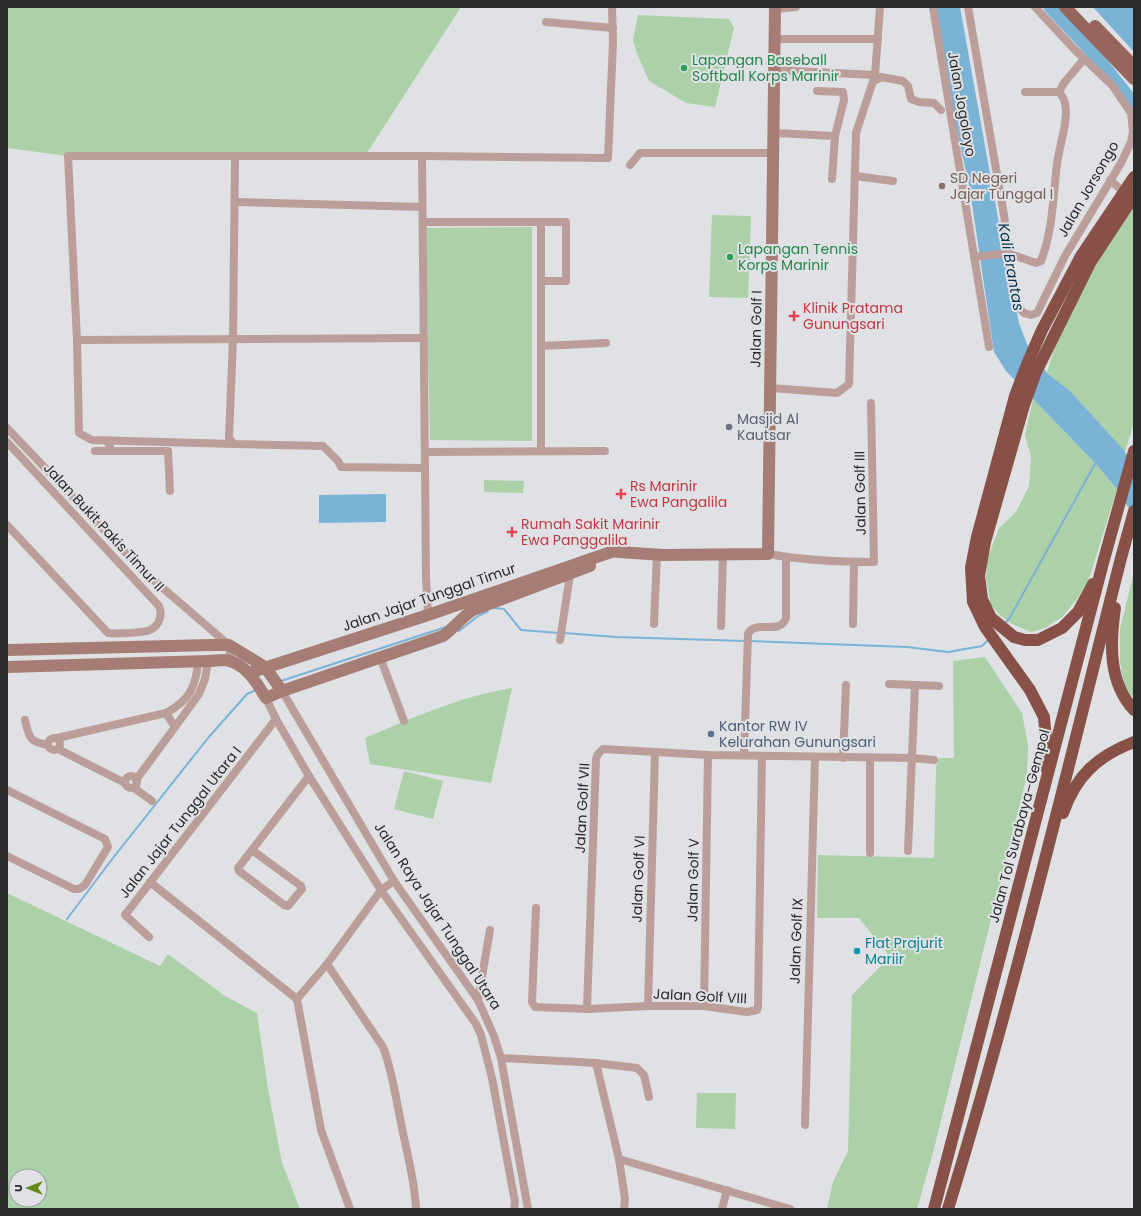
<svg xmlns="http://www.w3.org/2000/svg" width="1141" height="1216" viewBox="0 0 1141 1216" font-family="Poppins,sans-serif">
	<rect width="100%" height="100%" fill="#dfe1e5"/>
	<g fill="#acd1a9" fill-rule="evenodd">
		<polygon points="7,7 461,7 365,156 68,156 7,148"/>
		<polygon points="638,15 729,19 734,28 715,107 686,103 649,81 638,56 633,40"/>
		<path d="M 1134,207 L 1134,422 L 1125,452 L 1069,390 L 1047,373 C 1063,312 1099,259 1134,207 Z"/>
		<polygon points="712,215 751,216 748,298 709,297"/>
		<polygon points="532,227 532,441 430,440 425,228"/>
		<polygon points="1033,399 1094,462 1117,489 1089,579 1077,599 1062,617 1045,628 1031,632 1012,624 1001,616 991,605 986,579 988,557 999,528 1016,512 1029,486 1031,457 1025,435"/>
		<polygon points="484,480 524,481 523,493 484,492"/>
		<polygon points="1134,572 1134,699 1124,685 1120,661 1120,629"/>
		<polygon points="985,657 1022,713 1028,745 1027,775 934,1149 917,1209 827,1209 833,1182 848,1151 852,995 890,957 859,918 817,918 818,855 934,858 936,767 939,758 954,758 953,661"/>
		<path d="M 512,688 L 491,783 L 370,764 L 365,738 C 413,718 461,696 512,688 Z"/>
		<polygon points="404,771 443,781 433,819 394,809"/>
		<path d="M 7,893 L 160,966 L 168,954 L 225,996 L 257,1013 L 268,1089 L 282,1163 L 300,1209 L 7,1209 ZM 16,1176 L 40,1176 L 40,1200 L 16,1200 Z"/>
		<polygon points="697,1093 736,1093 735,1129 696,1128"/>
	</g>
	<g fill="#7ab3d6">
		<polygon points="935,7 960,7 1000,229 1019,323 1027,344 1047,373 1069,390 1122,448 1134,465 1134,517 1117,489 1094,462 1006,371 994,352 970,190 955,121"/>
		<polygon points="1093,7 1134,7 1134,52"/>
		<polygon points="386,494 386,522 319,523 319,495"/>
	</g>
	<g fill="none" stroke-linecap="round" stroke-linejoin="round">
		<g stroke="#7ab3d6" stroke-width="2">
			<polyline points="494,608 504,609 521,630 559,633"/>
			<polyline points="1005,623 1009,619 1096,462"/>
			<polyline points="457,630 459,631 478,616 488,611"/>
			<polyline points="564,633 616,637 745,641"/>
			<polyline points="749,641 907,647 948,652 982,646 989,639"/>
			<polyline points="281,681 446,627"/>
			<polyline points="67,919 113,858 208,738 247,694 256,690"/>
		</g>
		<polyline stroke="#7ab3d6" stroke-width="13" points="1050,7 1096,56 1134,104"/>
		<g stroke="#bb9e99" stroke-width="8">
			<polyline points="933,7 989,347"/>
			<polyline points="968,7 1004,215 1012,279 1017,300 1020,309 1024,313 1031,315 1037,313 1065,256 1121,163 1131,142 1133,131 1131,113 1112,85 1075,50 1035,7"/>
			<polyline points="775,9 796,7"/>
			<polyline points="546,22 613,28"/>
			<polyline points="775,39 878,39"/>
			<polyline points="775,70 875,75"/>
			<polyline points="874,81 881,77 903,81 908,86 911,99 919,102 934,103 941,110"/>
			<polyline points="817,91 843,92 844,100 835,136"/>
			<polyline points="1025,92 1059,92 1064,83 1084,59"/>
			<polyline points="774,133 835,136 832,179"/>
			<polyline points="235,156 233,339 229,438 234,444 323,446 338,461 341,467 425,468"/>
			<polyline points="422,156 426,577 428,615"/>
			<polyline points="630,165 640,153 774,153"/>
			<polyline points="855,176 893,181"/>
			<polyline points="1110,180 1127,195"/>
			<polyline points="235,202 422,207"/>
			<polyline points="423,222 566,222 566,281 541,281"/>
			<polyline points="541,222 541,451"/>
			<path d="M 974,257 L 1007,253 L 1036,263 L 1041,261 C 1053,230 1053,197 1057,164 C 1059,147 1066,129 1066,112 C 1066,105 1064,97 1059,92"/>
			<polyline points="77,340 424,338"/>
			<polyline points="541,346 606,343"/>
			<polyline points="771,388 837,393 849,384 856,133 875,75 880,7"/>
			<polyline points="7,428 143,571 229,645 231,662"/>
			<polyline points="107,441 112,451 168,451 170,491"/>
			<path d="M 7,442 L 159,606 C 163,615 159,626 150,630 C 144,633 114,634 108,633 L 7,525"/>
			<polyline points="234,444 92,440 79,433 77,340 68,156 422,156 608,158 613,42 612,7"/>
			<polyline points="95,451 112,451"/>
			<polyline points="425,452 605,451"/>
			<path d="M 768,554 C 803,560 839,562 874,562 L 871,403"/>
			<polyline points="654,624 657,554"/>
			<polyline points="853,624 854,562"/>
			<polyline points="721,626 723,554"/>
			<polyline points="560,640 570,575 569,571"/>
			<polyline points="380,657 404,721"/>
			<polyline points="889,684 915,685 908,851"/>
			<polyline points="915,685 939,686"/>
			<polyline points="282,691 394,881 478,1000 494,1036 501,1058 528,1209"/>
			<polyline points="266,698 276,719 309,776 381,890 476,1024 481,1035 492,1078 515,1202 514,1209"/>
			<path d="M 166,713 C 189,701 196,687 198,662"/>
			<path d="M 25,720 C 29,737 29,742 48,745"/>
			<polyline points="175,727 199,694 205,679 208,661"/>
			<circle cx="54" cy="744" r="6"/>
			<polyline points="57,738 166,713 175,727 136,780"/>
			<polyline points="58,749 125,783"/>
			<path d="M 744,755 L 748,634 C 754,619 780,636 786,618 L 786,557"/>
			<polyline points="843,758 846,685"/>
			<polyline points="870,758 870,853"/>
			<circle cx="131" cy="782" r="6"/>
			<polyline points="134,788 152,801"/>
			<polyline points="7,790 105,839 108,847 85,885 79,889 74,889 7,856"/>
			<polyline points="252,850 301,886 302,889 288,906 284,905 239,871 238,868 309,776"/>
			<polyline points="150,882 297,999"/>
			<polyline points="536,908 532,1002 535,1007 587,1009 648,1006 704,1006 747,1012 757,1010 758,1007 762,756"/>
			<polyline points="149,937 125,915 276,719"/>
			<path d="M 327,964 L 383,1047 C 393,1073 396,1100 402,1128 C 407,1154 415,1181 416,1209"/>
			<polyline points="297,999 321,1130 350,1209"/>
			<polyline points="297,999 327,964 381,890 394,881"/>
			<polyline points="478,1000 490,930"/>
			<polyline points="648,1006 655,752"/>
			<polyline points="704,1006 708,755"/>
			<polyline points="587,1009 596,759 598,754 603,749 708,755 913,758 934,760"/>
			<polyline points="501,1058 596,1063 637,1068 644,1075 649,1097"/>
			<polyline points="596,1063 619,1159 625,1199 624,1209"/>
			<polyline points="805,1125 815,757"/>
			<polyline points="619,1159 790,1209"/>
			<polyline points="722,1209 727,1190"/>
		</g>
		<g stroke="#a67d75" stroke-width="12">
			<polyline points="7,650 212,645 229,645 265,667 282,691"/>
			<path d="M 7,667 L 208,661 C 213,661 219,660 224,660 C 244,661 257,683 266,698 L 282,691 L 443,636 C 454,628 462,617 473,610 L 590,566"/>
			<polyline points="249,673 428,615 614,551 619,552 663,555 768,554 775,7"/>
		</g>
		<g stroke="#96655c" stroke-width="12">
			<polyline points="1065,7 1134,79"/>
			<polyline points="1095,26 1134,66"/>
		</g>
		<g stroke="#885147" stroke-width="12">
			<polyline points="1093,584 1078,612 1062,628 1038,640 1025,640 1014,637 991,618 982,599 979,576 985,542 1024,405 1036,372 1090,263 1134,196"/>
			<path d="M 1115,608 C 1110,643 1108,682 1134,710"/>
			<polyline points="1045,767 1046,740 1044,717 1030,690 985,627 973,602 971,568 977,537 1015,396 1028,362 1042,330 1081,256 1134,177"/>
			<path d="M 1063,813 C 1076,776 1097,756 1134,742"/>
			<polyline points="934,1209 1103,563 1134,451"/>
			<path d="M 948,1209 C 1014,994 1066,775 1121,558 L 1134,511"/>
		</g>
	</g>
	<g fill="#2e9e5b" stroke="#dfe1e5" stroke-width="1.5">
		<circle cx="684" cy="68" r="4"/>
		<circle cx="730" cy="257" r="4"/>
	</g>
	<circle fill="#8d6e63" stroke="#dfe1e5" stroke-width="1.5" cx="942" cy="186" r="4"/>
	<g fill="#e0444e" stroke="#dfe1e5" stroke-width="1.5">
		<path d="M792 310h4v4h4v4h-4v4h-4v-4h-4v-4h4z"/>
		<path d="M619 488h4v4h4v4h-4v4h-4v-4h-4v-4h4z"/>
		<path d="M510 526h4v4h4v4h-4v4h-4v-4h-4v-4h4z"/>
	</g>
	<circle fill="#6b7280" stroke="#dfe1e5" stroke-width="1.5" cx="729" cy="427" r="4"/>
	<circle fill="#5c6f8a" stroke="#dfe1e5" stroke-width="1.5" cx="711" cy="734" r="4"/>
	<circle fill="#0f9aa8" stroke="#dfe1e5" stroke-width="1.5" cx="857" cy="951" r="4"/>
	<g text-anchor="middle" stroke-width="4" stroke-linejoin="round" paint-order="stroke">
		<g font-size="14" fill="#27864d" stroke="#dfe1e5" text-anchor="start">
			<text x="692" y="65">Lapangan Baseball<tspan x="692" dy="16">Softball Korps Marinir</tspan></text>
			<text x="738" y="254">Lapangan Tennis<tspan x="738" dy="16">Korps Marinir</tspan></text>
		</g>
		<g font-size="14" fill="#292a2b" stroke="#dfe1e5">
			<text transform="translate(962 104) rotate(80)" y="5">Jalan Jogoloyo</text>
			<text transform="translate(1088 189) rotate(-60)" y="5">Jalan Jorsongo</text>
			<text transform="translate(756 329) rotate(-89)" y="5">Jalan Golf I</text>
			<text transform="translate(860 493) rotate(-91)" y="5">Jalan Golf III</text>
			<text transform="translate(104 527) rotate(47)" y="5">Jalan Bukit Pakis Timur II</text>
			<text transform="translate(429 597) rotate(-19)" y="5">Jalan Jajar Tunggal Timur</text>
			<text transform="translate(582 808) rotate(-87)" y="5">Jalan Golf VII</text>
			<text transform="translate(180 822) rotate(-52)" y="5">Jalan Jajar Tunggal Utara I</text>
			<text transform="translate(1019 826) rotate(-75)" y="5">Jalan Tol Surabaya–Gempol</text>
			<text transform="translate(638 879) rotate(-88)" y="5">Jalan Golf VI</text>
			<text transform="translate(693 880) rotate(-89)" y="5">Jalan Golf V</text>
			<text transform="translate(438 916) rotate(57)" y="5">Jalan Raya Jajar Tunggal Utara</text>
			<text transform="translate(796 941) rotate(-88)" y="5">Jalan Golf IX</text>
			<text transform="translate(700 996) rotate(3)" y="5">Jalan Golf VIII</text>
		</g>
		<g font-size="14" fill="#785e54" stroke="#dfe1e5" text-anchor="start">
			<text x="950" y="183">SD Negeri<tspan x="950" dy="16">Jajar Tunggal I</tspan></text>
		</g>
		<g font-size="14" fill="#be3a42" stroke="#dfe1e5" text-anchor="start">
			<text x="803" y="313">Klinik Pratama<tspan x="803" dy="16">Gunungsari</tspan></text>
			<text x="630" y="491">Rs Marinir<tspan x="630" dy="16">Ewa Pangalila</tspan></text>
			<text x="521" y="529">Rumah Sakit Marinir<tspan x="521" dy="16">Ewa Panggalila</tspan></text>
		</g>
		<g font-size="14" fill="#5b616d" stroke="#dfe1e5" text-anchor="start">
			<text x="737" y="424">Masjid Al<tspan x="737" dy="16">Kautsar</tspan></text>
		</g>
		<g font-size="14" fill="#4e5e75" stroke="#dfe1e5" text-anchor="start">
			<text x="719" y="731">Kantor RW IV<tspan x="719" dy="16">Kelurahan Gunungsari</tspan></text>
		</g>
		<g font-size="14" fill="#0d838f" stroke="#dfe1e5" text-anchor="start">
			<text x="865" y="948">Flat Prajurit<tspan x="865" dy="16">Mariir</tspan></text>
		</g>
		<g font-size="15" font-style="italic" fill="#003149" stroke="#dfe1e5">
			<text transform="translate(1011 267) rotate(80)" y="5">Kali Brantas</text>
		</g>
	</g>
	<rect width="1141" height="1216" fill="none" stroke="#292a2b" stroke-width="16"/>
	<g transform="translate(28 1188) rotate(270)"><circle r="19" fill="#dfe1e5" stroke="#96989b"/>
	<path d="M0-3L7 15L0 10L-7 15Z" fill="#628a14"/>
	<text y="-6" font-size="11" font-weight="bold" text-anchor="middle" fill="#292a2b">U</text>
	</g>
</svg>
